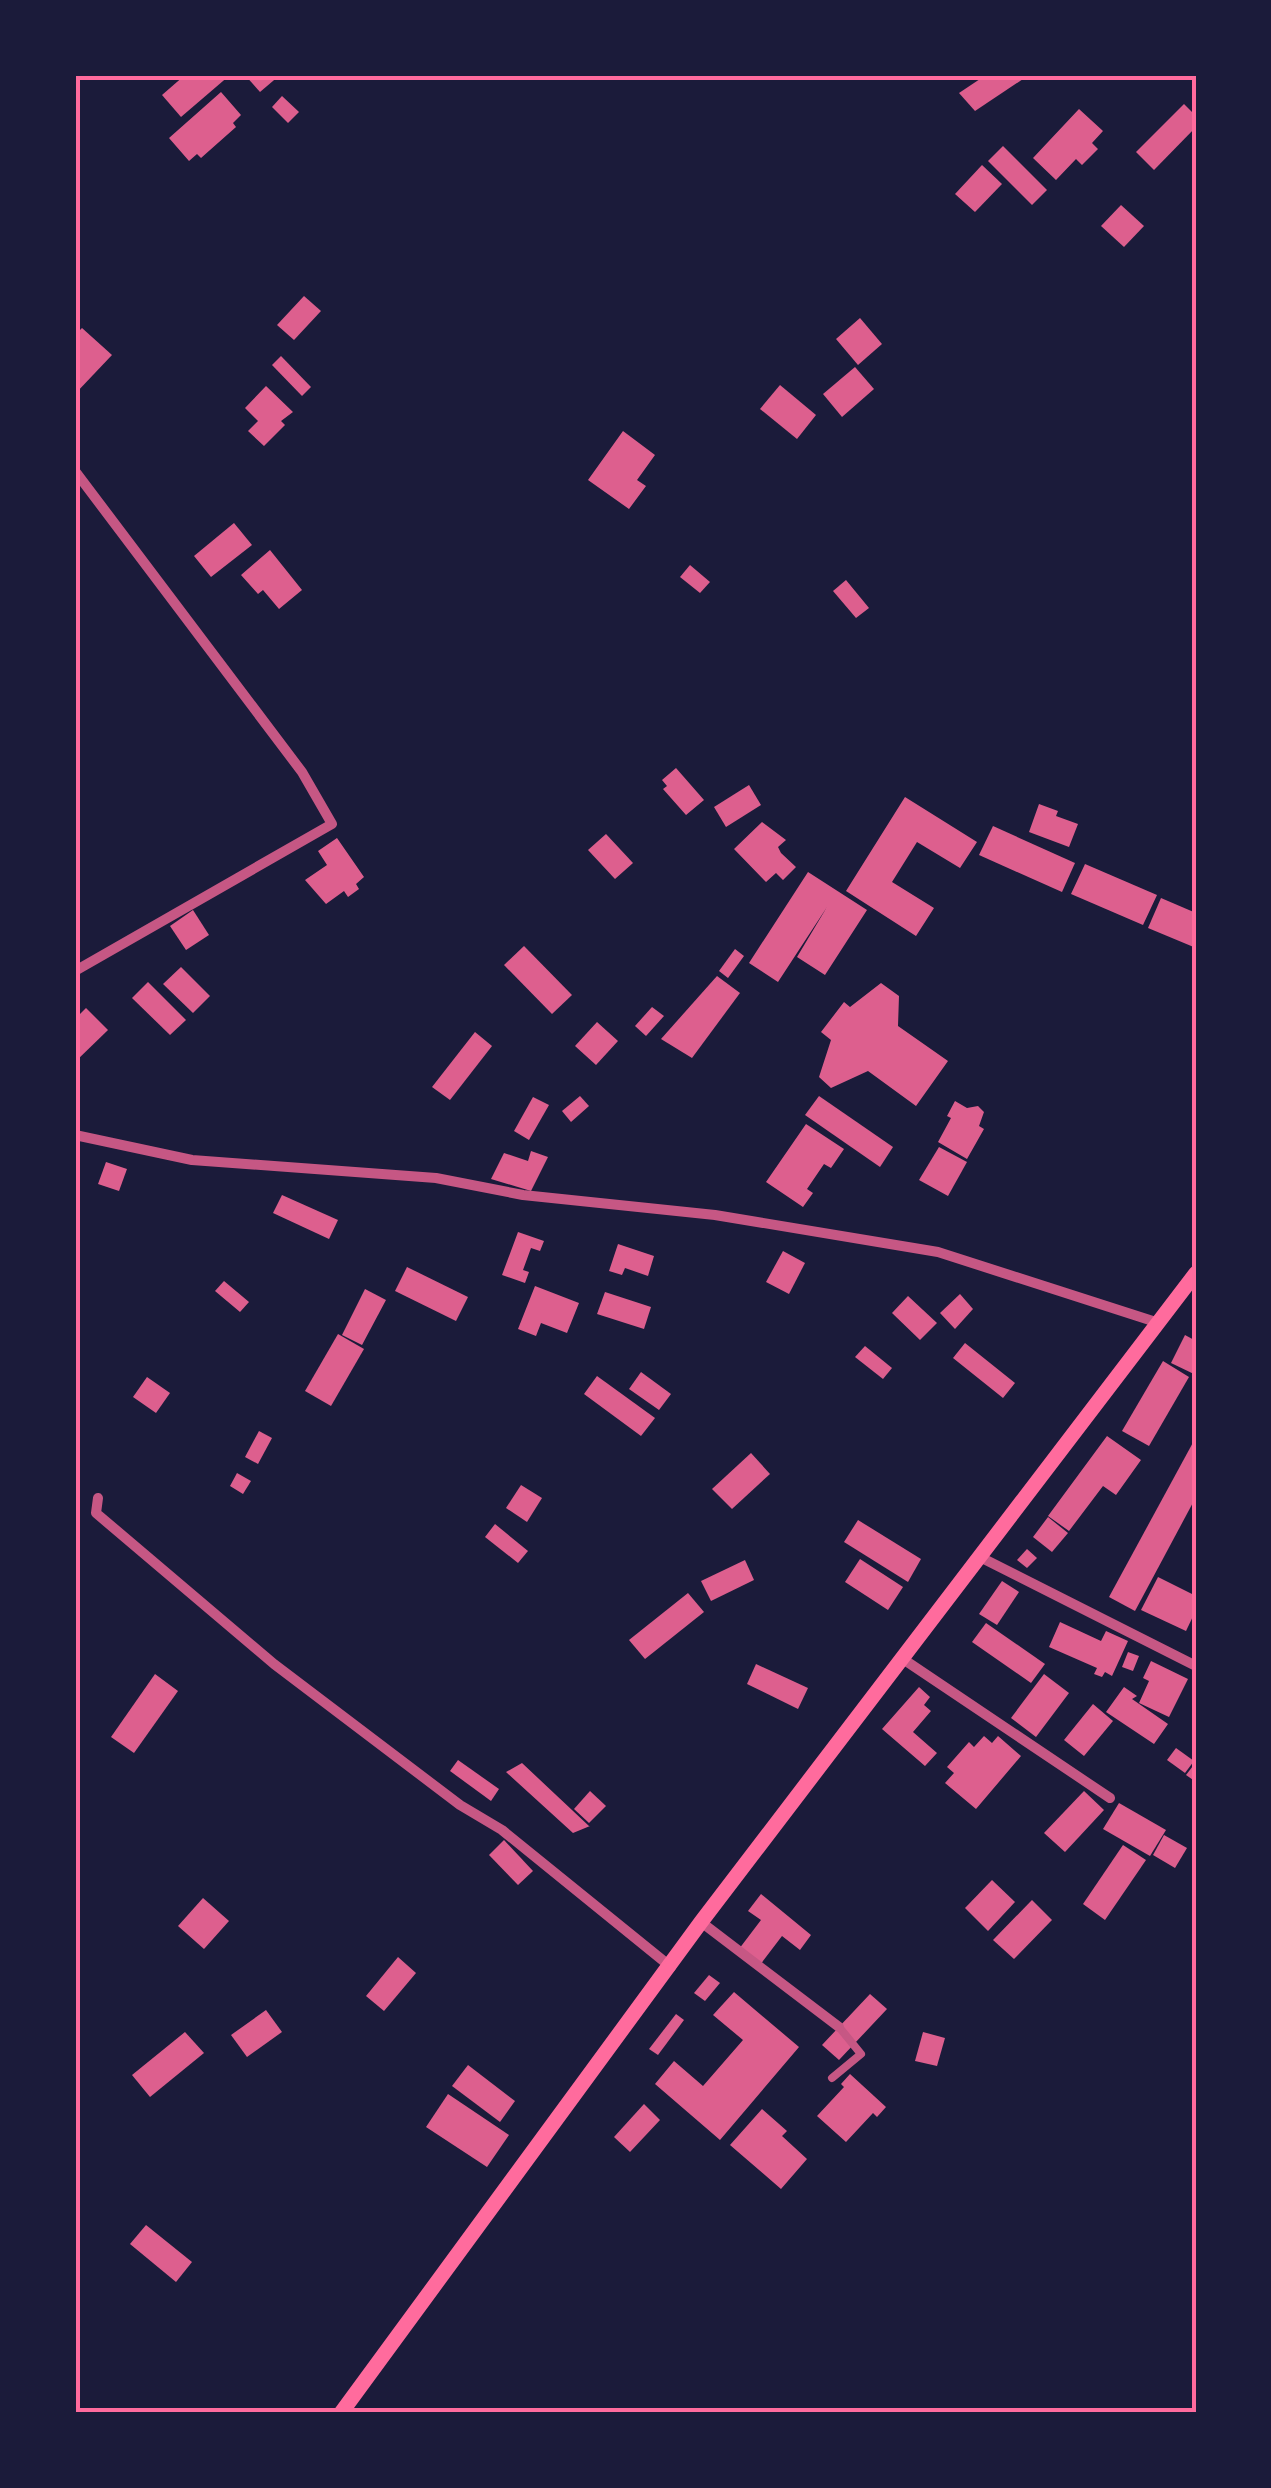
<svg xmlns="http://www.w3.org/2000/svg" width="1271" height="2488" viewBox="0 0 1271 2488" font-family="Arial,sans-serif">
	<rect width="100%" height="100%" fill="#1b1b3a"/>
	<g fill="#dd5f8e">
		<polygon points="185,75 230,75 181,117 162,95"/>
		<polygon points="245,75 280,75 260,92"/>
		<polygon points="986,75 1029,75 975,111 959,93"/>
		<polygon points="221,92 241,115 233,123 236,127 201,158 197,154 189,161 169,138"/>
		<polygon points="282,96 299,112 288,123 272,107"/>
		<polygon points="1184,104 1196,116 1196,127 1154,170 1136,152"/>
		<polygon points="1079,109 1103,131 1092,143 1098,149 1082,165 1076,159 1056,180 1033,158"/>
		<polygon points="1003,146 1047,190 1032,205 988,161"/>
		<polygon points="982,165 1002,184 975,212 955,194"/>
		<polygon points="1121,205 1144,226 1124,247 1101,226"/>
		<polygon points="304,296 321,311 294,340 277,325"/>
		<polygon points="860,318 882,344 858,365 836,339"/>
		<polygon points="82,328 112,355 75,394 75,335"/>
		<polygon points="281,356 311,387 302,396 272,365"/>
		<polygon points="855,367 874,389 842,417 823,394"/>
		<polygon points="780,385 816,415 797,439 760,409"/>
		<polygon points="266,386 293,412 281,421 285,425 264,446 248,431 258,421 245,408"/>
		<polygon points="623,431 655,455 637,480 646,486 629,509 588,480"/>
		<polygon points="234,523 252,545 211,577 194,556"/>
		<polygon points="270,550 302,590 279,609 263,590 258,594 241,575"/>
		<polygon points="690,565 710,582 700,593 680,577"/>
		<polygon points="846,580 869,608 856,618 833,591"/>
		<polygon points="676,768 704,800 686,815 663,789 667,786 662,780"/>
		<polygon points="749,785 761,805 726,827 714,807"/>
		<polygon points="905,797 977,842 960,868 917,842 892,882 934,908 916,936 846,891"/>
		<polygon points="1039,804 1058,811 1056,816 1078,824 1069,847 1029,832"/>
		<polygon points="762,822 786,840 778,847 781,853 796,867 783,880 776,873 766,882 734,849"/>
		<polygon points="993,826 1075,863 1062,892 979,855"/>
		<polygon points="606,834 633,863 615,879 588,850"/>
		<polygon points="337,838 364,877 356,884 359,889 348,897 344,891 326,904 305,880 327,865 318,851"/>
		<polygon points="1085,864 1157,895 1143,925 1071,894"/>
		<polygon points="808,872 867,910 825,975 797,957 827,907 778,982 749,963"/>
		<polygon points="1161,898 1196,913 1196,948 1148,928"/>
		<polygon points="193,910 209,935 186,950 170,926"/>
		<polygon points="524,946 572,995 552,1014 504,965"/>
		<polygon points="735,949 744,956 728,978 719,971"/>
		<polygon points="181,967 210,996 193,1013 163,984"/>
		<polygon points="717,976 740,993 692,1058 661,1039"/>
		<polygon points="148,982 186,1020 170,1035 132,998"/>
		<polygon points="881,983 899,996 898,1026 948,1061 916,1106 868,1071 831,1088 819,1077 831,1040 821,1032 844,1002 850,1007"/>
		<polygon points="652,1007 664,1016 646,1036 635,1026"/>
		<polygon points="86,1008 108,1030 75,1062 75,1019"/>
		<polygon points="597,1022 618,1041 596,1065 575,1046"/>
		<polygon points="475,1032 492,1046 450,1100 432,1087"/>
		<polygon points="580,1096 589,1106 571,1122 562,1111"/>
		<polygon points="819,1096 893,1147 880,1167 805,1115"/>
		<polygon points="533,1097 549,1105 529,1140 514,1131"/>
		<polygon points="955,1101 967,1108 978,1106 984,1112 979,1126 984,1129 967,1159 938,1142 951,1118 947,1116"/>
		<polygon points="806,1124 844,1149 831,1168 824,1164 807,1189 813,1193 803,1207 766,1182"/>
		<polygon points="939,1147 967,1162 948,1196 919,1180"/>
		<polygon points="531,1151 548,1157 531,1191 491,1179 504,1153 528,1161"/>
		<polygon points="106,1162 127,1169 119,1191 98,1184"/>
		<polygon points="282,1195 338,1220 329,1239 273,1213"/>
		<polygon points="518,1232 544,1241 540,1251 531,1248 523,1270 529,1272 525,1283 502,1275"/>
		<polygon points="618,1244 654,1256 648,1276 625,1268 622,1275 609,1271"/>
		<polygon points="783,1251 805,1263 789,1294 766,1282"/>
		<polygon points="407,1267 468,1297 456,1321 395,1291"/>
		<polygon points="224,1281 249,1302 240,1312 215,1291"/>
		<polygon points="535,1286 579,1303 567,1333 541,1323 536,1336 518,1329"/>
		<polygon points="365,1289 386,1300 362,1345 342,1335"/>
		<polygon points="605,1292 651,1307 644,1329 597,1314"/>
		<polygon points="960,1294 973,1309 955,1329 940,1313"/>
		<polygon points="908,1296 937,1323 920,1340 892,1313"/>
		<polygon points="338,1334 364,1349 331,1406 305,1391"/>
		<polygon points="1185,1335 1196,1341 1196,1375 1171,1363"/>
		<polygon points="965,1343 1015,1383 1003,1398 953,1358"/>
		<polygon points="865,1346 892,1368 883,1379 855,1357"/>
		<polygon points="1163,1361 1189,1377 1149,1446 1122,1431"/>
		<polygon points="641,1372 671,1394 659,1410 629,1389"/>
		<polygon points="597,1376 655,1418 641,1436 584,1394"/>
		<polygon points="147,1377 170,1393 156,1413 133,1397"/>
		<polygon points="259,1431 272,1438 258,1464 245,1457"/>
		<polygon points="1107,1436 1141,1460 1116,1495 1103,1486 1069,1531 1048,1516"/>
		<polygon points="1196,1437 1196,1497 1135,1611 1109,1597"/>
		<polygon points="751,1453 770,1474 732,1509 712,1489"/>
		<polygon points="237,1473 251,1481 243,1494 230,1486"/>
		<polygon points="521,1485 542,1498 527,1522 506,1508"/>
		<polygon points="1048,1517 1068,1533 1052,1552 1033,1537"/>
		<polygon points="858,1520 921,1559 908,1582 844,1542"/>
		<polygon points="495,1524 528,1551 518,1563 485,1537"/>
		<polygon points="1027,1549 1037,1558 1027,1568 1017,1560"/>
		<polygon points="860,1559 903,1587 888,1610 845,1582"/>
		<polygon points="745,1560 754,1580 711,1601 701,1581"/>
		<polygon points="1158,1577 1196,1596 1196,1610 1186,1631 1141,1610"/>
		<polygon points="1002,1581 1019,1592 997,1625 979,1614"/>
		<polygon points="688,1593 704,1612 645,1659 629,1640"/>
		<polygon points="1060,1622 1101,1641 1106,1631 1128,1641 1112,1676 1105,1672 1102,1677 1094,1674 1097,1668 1049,1647"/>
		<polygon points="986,1623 1045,1664 1031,1683 972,1642"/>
		<polygon points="1128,1652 1139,1656 1133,1671 1122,1667"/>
		<polygon points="1151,1661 1188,1679 1169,1717 1139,1703 1149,1681 1143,1678"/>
		<polygon points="756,1664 808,1688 798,1709 747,1684"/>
		<polygon points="155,1674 178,1691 134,1753 111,1737"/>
		<polygon points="1044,1674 1069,1693 1036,1737 1011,1718"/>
		<polygon points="919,1687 930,1697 924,1705 931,1711 913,1732 937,1753 925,1766 882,1729"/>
		<polygon points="1124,1687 1137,1696 1132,1699 1168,1724 1154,1744 1106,1712"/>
		<polygon points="1093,1704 1113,1721 1084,1756 1064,1740"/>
		<polygon points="984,1736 992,1743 998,1736 1021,1756 976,1809 945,1783 954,1773 947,1767 969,1742 974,1747"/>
		<polygon points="1176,1748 1194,1761 1185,1773 1167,1760"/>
		<polygon points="458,1760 499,1789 491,1801 450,1771"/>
		<polygon points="1196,1762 1196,1782 1186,1775"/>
		<polygon points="522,1763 589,1826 590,1826 573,1833 506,1772"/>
		<polygon points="590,1791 606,1806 589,1823 574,1809"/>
		<polygon points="1084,1791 1104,1810 1065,1852 1044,1833"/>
		<polygon points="1119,1803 1166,1830 1150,1856 1103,1829"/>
		<polygon points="1164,1835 1187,1848 1175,1868 1153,1855"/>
		<polygon points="504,1840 533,1871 518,1885 489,1855"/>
		<polygon points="1123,1845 1146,1860 1105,1920 1083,1904"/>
		<polygon points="992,1880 1015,1902 988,1931 965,1908"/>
		<polygon points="761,1894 811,1935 800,1950 782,1936 760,1965 739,1949 761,1920 748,1911"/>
		<polygon points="203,1898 229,1921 204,1949 178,1926"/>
		<polygon points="1032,1900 1052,1920 1014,1959 993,1940"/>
		<polygon points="398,1957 416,1973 384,2011 366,1996"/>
		<polygon points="709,1975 720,1983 705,2001 694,1993"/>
		<polygon points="734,1992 799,2047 720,2140 655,2084 674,2061 703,2086 743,2040 713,2015"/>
		<polygon points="870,1994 887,2009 839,2060 822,2045"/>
		<polygon points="266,2010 282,2032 247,2057 231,2035"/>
		<polygon points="676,2014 684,2020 658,2055 649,2049"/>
		<polygon points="185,2032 204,2053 150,2097 132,2075"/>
		<polygon points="923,2032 945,2038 937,2066 915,2061"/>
		<polygon points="468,2065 515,2101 500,2122 452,2086"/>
		<polygon points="850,2074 886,2107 877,2117 873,2113 846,2142 817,2116 844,2087 841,2084"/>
		<polygon points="448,2094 509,2135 487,2167 426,2127"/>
		<polygon points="644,2104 660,2120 630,2152 614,2137"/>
		<polygon points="762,2109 787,2131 782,2136 807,2159 781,2189 730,2145"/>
		<polygon points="146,2225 192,2262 176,2282 130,2244"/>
	</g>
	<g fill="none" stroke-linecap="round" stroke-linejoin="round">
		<polyline stroke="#c65784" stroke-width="8" points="832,2078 861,2054 839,2027"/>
		<g stroke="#c65784" stroke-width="10">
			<polyline points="75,471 302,772 332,824 75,971"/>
			<polyline points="75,1135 192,1160 436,1178 523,1195 715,1215 938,1252 1159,1323"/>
			<polyline points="98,1498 96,1513 274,1664 460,1805 502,1830 671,1967"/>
			<polyline points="980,1557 1196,1666"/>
			<polyline points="903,1659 1110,1798"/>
			<polyline points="701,1922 839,2027"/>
		</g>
		<polyline stroke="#ff6b9d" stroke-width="15" points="341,2413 701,1922 1196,1273"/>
	</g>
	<rect width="1271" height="2488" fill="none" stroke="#1b1b3a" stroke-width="155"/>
	<rect x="78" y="78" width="1116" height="2332" fill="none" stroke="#ff6b9d" stroke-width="4"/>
</svg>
